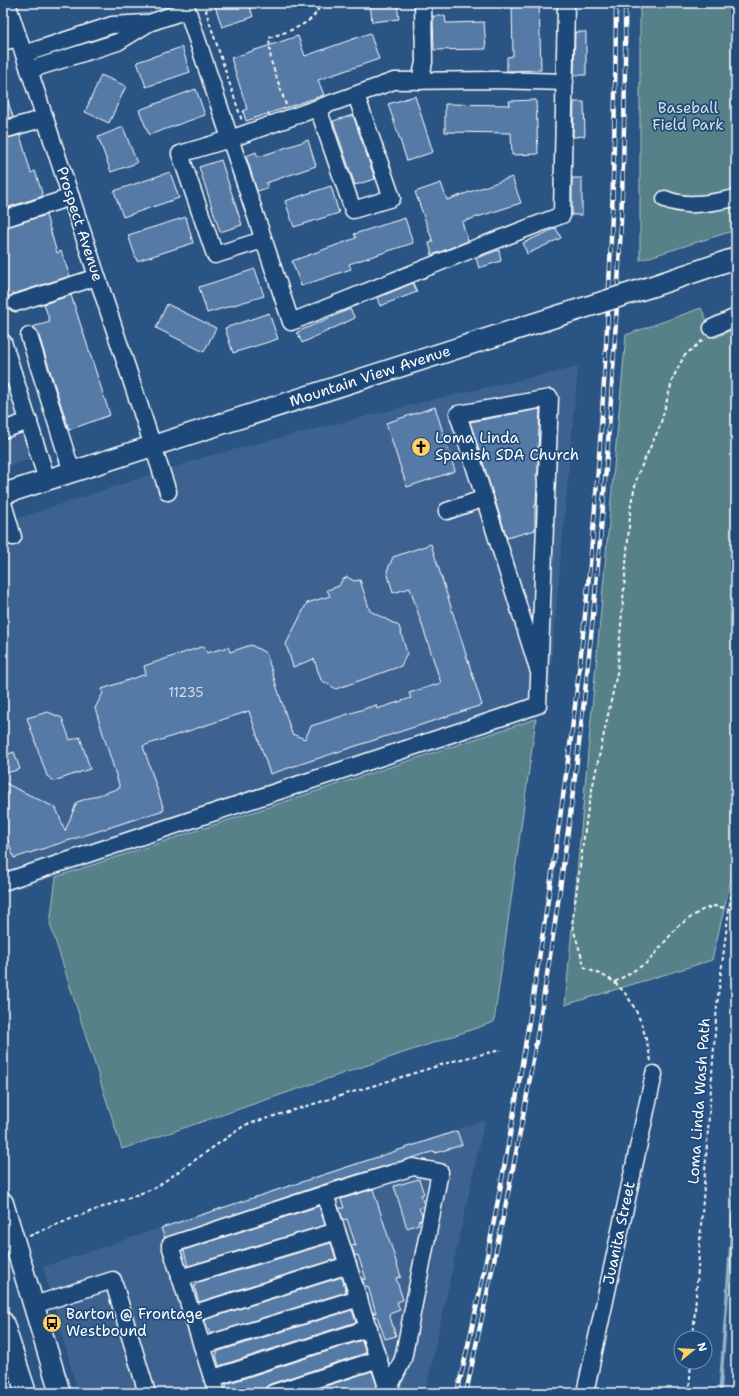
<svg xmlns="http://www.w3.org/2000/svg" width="739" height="1396" viewBox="0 0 739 1396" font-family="'Shantell Sans',sans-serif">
	<rect width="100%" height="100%" fill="#2a5483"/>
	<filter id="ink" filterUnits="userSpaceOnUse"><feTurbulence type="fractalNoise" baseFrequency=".025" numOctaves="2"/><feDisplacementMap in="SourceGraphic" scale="8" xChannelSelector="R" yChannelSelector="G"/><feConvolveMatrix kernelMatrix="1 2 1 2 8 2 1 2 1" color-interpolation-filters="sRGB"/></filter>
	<g filter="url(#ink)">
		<g fill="#3c6290">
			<polygon points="3,316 48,453 3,468"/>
			<polygon points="578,367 547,709 534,713 536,719 3,894 3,523 208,456 435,399"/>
			<polygon points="485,1120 425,1393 80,1393 78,1392 43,1267"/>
		</g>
		<g fill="#578188" stroke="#abc0c4">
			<polygon points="640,3 736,3 736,230 640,260"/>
			<polygon points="701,308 715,338 736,328 736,859 712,960 565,1005 626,335"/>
			<polygon points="536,719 494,1022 122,1149 50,924 56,877"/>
		</g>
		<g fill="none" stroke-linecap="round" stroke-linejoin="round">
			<polyline stroke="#93b3ca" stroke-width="3.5" points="720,1393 736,1174"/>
		</g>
		<g fill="#577aa6" stroke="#fff">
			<polygon points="214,3 249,3 253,17 222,27"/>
			<polygon points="370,3 397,3 399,19 372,22"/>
			<polygon points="512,3 539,3 541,70 507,71 507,57 513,56"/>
			<polygon points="433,16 445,16 446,23 484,22 486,49 434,50"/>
			<polygon points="575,32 586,32 586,75 574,75"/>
			<polygon points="370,33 379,59 318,80 324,95 246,121 243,111 247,109 231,58 298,36 305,56"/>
			<polygon points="182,47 190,72 146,87 137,62"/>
			<polygon points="101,75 126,86 109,123 85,112"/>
			<polygon points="196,89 205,115 149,135 139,110"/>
			<polygon points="5,92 13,117 3,120 3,93"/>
			<polygon points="415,96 433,152 407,161 388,104"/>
			<polygon points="536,100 538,154 512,155 511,133 445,132 445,104 510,105 509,101"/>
			<polygon points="574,102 584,102 585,136 573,137"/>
			<polygon points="353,115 375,179 355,185 333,121"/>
			<polygon points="123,127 137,163 111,172 98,137"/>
			<polygon points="20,135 31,173 35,171 43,196 3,209 3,139"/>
			<polygon points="308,140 316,166 266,183 268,188 257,191 246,156 256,152 258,157"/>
			<polygon points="221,160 242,225 220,232 199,167"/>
			<polygon points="170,172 179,198 123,217 114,191"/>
			<polygon points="512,177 521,203 462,222 468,241 432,255 429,243 433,242 415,192 441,183 447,200"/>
			<rect x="572" y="178" width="10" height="37"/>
			<polygon points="331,186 339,213 294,227 285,201"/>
			<polygon points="46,215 57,253 61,251 70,276 13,294 9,297 3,280 3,228"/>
			<polygon points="186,217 193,243 137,261 128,235"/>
			<polygon points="405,218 413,243 349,264 351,269 301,286 292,261 356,238 354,234"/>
			<polygon points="556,228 561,238 527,254 523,243"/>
			<polygon points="499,250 501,261 479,268 476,258"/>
			<polygon points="255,269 264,296 207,313 199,287"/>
			<polygon points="413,283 417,292 380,306 377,298"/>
			<polygon points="71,295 110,415 69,430 38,333 36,329 32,327 50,322 44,304"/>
			<polygon points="167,304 216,328 204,352 156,328"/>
			<polygon points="350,309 355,318 302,343 297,332"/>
			<polygon points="269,313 278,339 233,353 225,328"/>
			<polygon points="435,407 455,471 407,487 386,423"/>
			<polygon points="540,409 538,450 537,450 538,454 538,474 536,474 537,482 536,505 535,505 535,530 507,538 470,422"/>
			<polygon points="431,544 482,705 270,774 249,711 143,746 164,810 14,858 3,827 3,782 56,808 65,831 77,802 120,788 95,708 103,693 102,689 146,674 144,666 204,646 207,653 228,647 230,652 251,645 266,653 292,734 305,739 311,726 376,705 377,709 411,698 409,693 441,683 410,588 393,593 387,571 393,557"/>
			<polygon points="347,577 354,581 360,580 370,611 399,626 407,653 401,666 336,689 321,680 314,659 293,667 286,644 307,603 330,596 327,590 339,586 342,580"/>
			<polygon points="48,712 62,718 70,740 80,737 90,769 54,781 47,776 27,718"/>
			<polygon points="14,752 20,769 3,774 3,756"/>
			<polygon points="457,1131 462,1145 435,1153 435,1151 322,1185 165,1238 161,1228"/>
			<polygon points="419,1179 424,1194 421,1195 424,1205 424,1206 419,1208 422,1215 421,1220 418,1221 419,1224 407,1228 394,1186"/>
			<polygon points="373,1189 401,1277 396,1278 403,1300 397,1302 400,1310 389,1314 396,1336 385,1339 377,1316 374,1317 373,1312 376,1313 368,1286 365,1287 362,1279 366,1279 358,1255 355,1256 351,1245 356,1246 347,1219 343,1220 339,1208 344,1208 341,1199"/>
			<polygon points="319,1206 325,1225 188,1266 184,1251 184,1250"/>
			<polygon points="331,1243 336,1259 199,1302 194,1286 199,1282"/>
			<polygon points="342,1277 346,1292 210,1334 205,1321 207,1319"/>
			<polygon points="352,1310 356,1322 219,1366 216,1354 219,1351"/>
			<polygon points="362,1340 366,1353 270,1384 266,1387 264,1393 260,1393 259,1390 249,1393 228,1393 226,1384"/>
			<polygon points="372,1371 377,1385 374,1389 360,1393 304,1393"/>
		</g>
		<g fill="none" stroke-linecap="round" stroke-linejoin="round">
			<defs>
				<g id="minor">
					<polyline points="7,3 168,492"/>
					<polyline points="185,3 291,322 473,249 562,215 566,3"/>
					<polyline points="3,42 18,38"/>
					<polyline points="24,54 112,25 145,23"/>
					<polyline points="29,70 118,42 149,23 187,10"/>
					<polyline points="420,81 424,62 423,3"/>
					<polyline points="318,108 353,210 392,198 356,95"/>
					<polyline points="3,130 45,118"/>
					<path d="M 665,199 C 688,209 713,202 736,198"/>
					<polyline points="3,219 71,197"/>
					<polyline points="263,240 215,255 180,154 230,139 394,81 496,80 565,82"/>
					<polyline points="16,303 97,277"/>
					<polyline points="712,328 736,317"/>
					<polyline points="29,336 72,472"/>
					<polyline points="3,342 13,373"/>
					<polyline points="3,377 13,373 47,480"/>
					<polyline points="3,430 29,421"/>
					<polyline points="3,503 13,537"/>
					<polyline points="447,511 485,498"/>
					<polyline points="3,882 512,714 538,705 550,398 458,414 539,672"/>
					<polyline points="325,1194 388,1390 383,1392"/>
					<polyline points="180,1278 337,1231"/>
					<polyline points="34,1305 113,1280 147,1393"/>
					<polyline points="192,1314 348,1265"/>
					<polyline points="202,1346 359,1298"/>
					<polyline points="213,1378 369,1328"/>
					<polyline points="217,1393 170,1245 325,1194 413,1167 440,1172 403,1359 388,1390 389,1393"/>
					<polyline points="273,1393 379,1359"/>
					<polyline points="585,1393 654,1074"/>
				</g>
				<g id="major">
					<polyline points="650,287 736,258"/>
					<polyline points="3,494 561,315"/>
					<polyline points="3,1203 60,1393"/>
					<polyline points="3,1322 26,1393"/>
				</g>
			</defs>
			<use href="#minor" stroke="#fff" stroke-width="19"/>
			<use href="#major" stroke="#fff" stroke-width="23"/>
			<g stroke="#fff" stroke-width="2" stroke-dasharray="4 3" stroke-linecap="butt">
				<polyline points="208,3 209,6 206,11 208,18 242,121"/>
				<path d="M 286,105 L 271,61 L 269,38 C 287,31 316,25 320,3"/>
				<polyline points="615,982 648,962 678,926 702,910 714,906 736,910"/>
				<path d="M 651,1061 C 645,1032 638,1003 615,983 C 607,976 594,972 585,968 L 572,925 L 588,808 L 617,673 L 631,503 L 638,474 L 660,426 L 673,378 L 684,356 L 704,339"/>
				<polyline points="29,1236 73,1218 155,1188 245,1125 457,1060 501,1050"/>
				<polyline points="693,1338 717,1005 729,909 736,866"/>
				<polyline points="689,1393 691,1362"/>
			</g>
			<use href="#minor" stroke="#1f4a7a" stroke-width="16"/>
			<use href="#major" stroke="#1f4a7a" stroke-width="20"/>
			<defs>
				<g id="rail">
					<path d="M 457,1393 C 490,1256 514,1117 536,978 C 550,887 564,797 575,706 C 603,473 615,238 616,3"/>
					<path d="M 466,1393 C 487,1292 510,1191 528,1089 C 570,851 598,610 613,369 C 621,247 626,125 625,3"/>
				</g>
			</defs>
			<use href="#rail" stroke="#fff" stroke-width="4.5"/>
			<use href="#rail" stroke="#1f4a7a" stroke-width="3" stroke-dasharray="9" stroke-linecap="butt"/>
			<defs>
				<polyline id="major-bridge" points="561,315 650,287"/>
			</defs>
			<use href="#major-bridge" stroke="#fff" stroke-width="23" stroke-linecap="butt"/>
			<use href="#major-bridge" stroke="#1f4a7a" stroke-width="20"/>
		</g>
	</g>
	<defs>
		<symbol id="church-disc" viewBox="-11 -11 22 22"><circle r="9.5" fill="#ffd166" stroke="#1f4a7a"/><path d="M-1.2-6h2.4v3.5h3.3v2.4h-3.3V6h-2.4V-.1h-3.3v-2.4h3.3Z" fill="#111"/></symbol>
		<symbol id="bus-disc" viewBox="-11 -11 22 22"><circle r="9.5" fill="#ffd166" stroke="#1f4a7a"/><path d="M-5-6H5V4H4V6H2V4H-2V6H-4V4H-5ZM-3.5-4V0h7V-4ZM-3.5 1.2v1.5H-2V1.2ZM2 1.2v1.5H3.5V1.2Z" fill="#111"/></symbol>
	</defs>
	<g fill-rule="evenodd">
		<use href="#church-disc" x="410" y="436" width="22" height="22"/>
		<use href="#bus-disc" x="41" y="1312" width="22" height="22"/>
	</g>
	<g text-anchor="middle" stroke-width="3.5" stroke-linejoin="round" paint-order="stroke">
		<g font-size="13" fill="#d5dee9">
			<text x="186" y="697">11235</text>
		</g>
		<g font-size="15" fill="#d5e0e1" stroke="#1f4a7a">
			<text x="688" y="113">Baseball<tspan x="688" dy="17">Field Park</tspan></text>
		</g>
		<g font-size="15" fill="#fff" stroke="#1f4a7a">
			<text transform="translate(80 224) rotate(72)" y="5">Prospect Avenue</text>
			<text transform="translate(370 376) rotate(-18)" y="5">Mountain View Avenue</text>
			<text transform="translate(699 1101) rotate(-86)" y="5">Loma Linda Wash Path</text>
			<text transform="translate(619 1233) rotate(-78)" y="5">Juanita Street</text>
		</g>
		<g font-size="15" fill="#fff" stroke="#1f4a7a" text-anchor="start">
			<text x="435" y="443">Loma Linda<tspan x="435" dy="17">Spanish SDA Church</tspan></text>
			<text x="66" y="1319">Barton @ Frontage<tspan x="66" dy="17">Westbound</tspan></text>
		</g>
	</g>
	<rect width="739" height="1396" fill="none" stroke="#1f4a7a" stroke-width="16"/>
	<rect x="8" y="8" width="723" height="1380" fill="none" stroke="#fff" stroke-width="1.5" filter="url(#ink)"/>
	<g transform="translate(693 1350) rotate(72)"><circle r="19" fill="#1f4a7a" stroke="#7992af"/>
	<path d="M0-3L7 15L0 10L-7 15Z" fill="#ffd166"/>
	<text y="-6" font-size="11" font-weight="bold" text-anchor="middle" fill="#ffffff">N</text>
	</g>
</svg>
